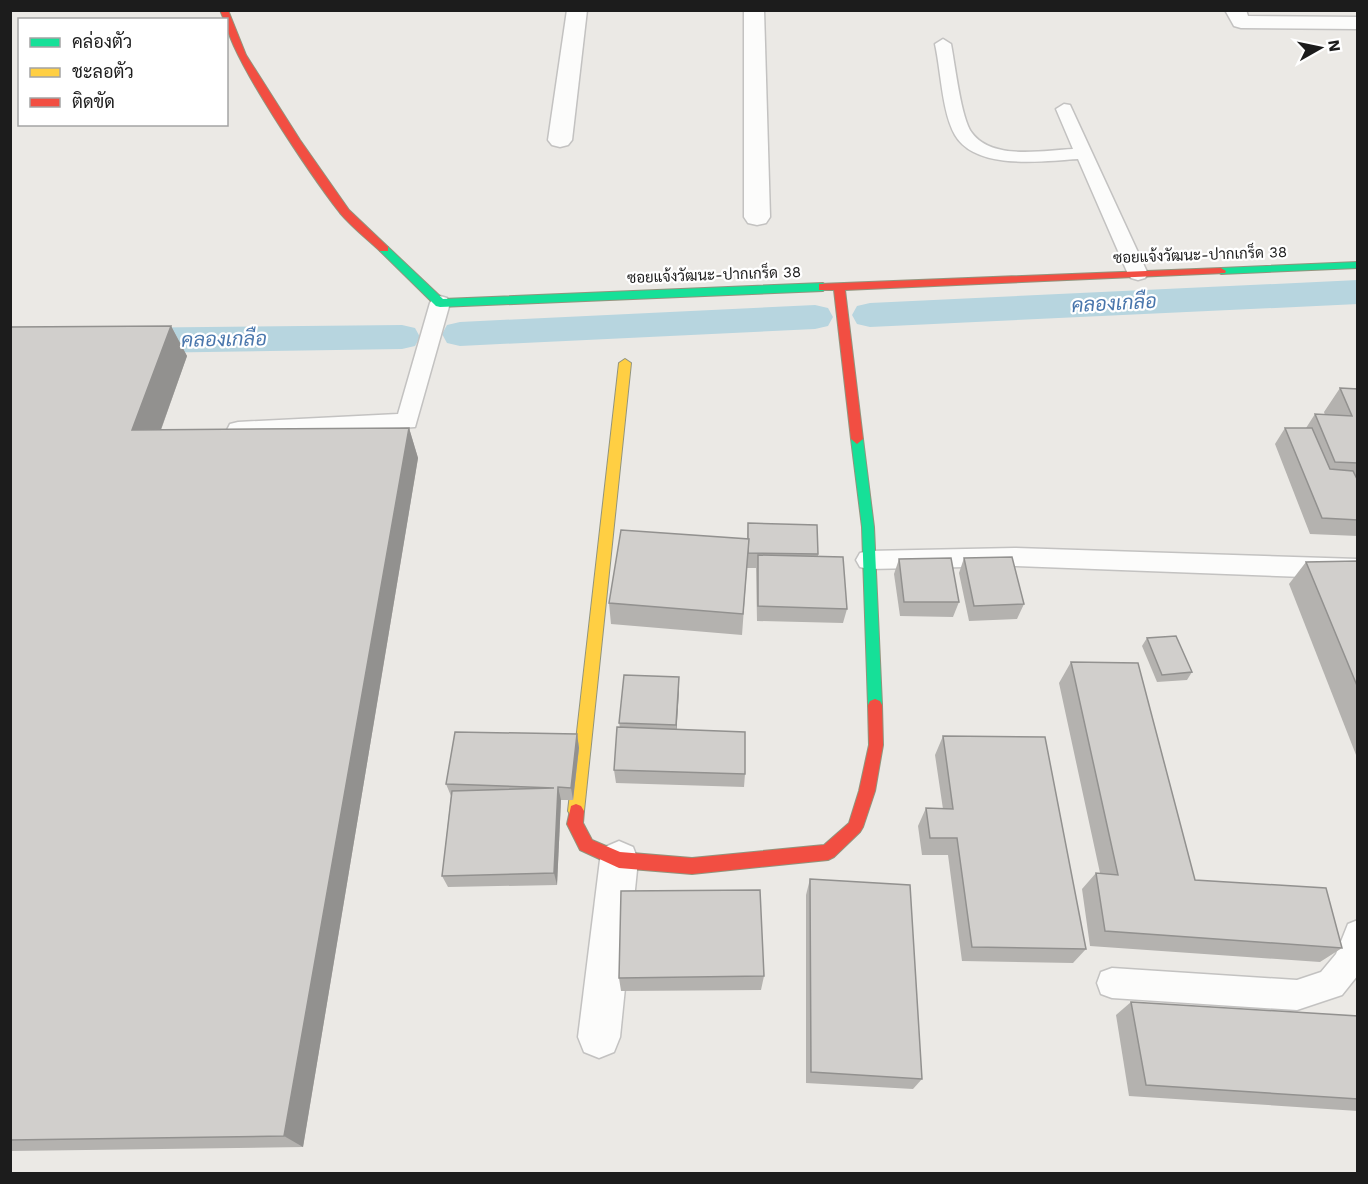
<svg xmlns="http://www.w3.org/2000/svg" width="1368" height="1184" viewBox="0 0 1368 1184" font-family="'Work Sans',Sarabun,sans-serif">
	<rect width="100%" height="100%" fill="#ebe9e5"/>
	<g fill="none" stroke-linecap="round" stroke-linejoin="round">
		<g fill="#b7d5df" fill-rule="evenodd">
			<polygon points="1358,280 1358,304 870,327 857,324 852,315 857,306 870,303"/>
			<polygon points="815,305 828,308 833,317 828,326 815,329 460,346 447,343 442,334 447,325 460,322"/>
			<polygon points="402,325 415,328 420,337 415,346 402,349 10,355 10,329"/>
		</g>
		<defs>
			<g id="lane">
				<path d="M 943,39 L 951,44 C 955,64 961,119 972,133 C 993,161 1044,150 1073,149 L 1056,109 L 1064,104 L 1070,105 L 1148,274 L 1145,278 L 1138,280 L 1131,278 L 1128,274 L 1078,159 C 1044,161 976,171 955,135 C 942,112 941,71 935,44 Z"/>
				<polygon points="440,296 447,298 450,303 415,427 238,438 230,436 227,430 230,424 238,422 398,414 430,303 433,298"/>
				<polygon points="1015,548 1358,559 1358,579 1015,566 868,569 860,567 856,560 860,553 868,551"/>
				<polygon points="1358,920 1358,975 1342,995 1297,1010 1112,998 1101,994 1097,983 1101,972 1112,968 1297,980 1321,972 1336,954 1348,924"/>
			</g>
			<g id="street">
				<polygon points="567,10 587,10 572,140 568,145 560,147 552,145 548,140"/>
				<polygon points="744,10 764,10 770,217 766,223 757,225 748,223 744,217"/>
				<polygon points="1225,10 1246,10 1248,16 1358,17 1358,29 1241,28 1234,26"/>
				<polygon points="619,841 633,847 638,860 620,1037 614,1052 599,1058 584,1052 578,1037 600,860 605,847"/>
			</g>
			<g id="fast">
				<polygon points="384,246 388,247 443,299 823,283 828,287 823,291 440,307 436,306 380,251 379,249"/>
				<polygon points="1358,262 1358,268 1221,274 1216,271 1221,268"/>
				<polygon points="857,434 863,439 874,527 882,705 880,709 875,711 870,709 868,705 862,527 851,439"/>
			</g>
			<polygon id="slow" points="625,359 631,363 584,811 581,816 576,818 571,816 568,811 619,363"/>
			<g id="jam">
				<path d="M 220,10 L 228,10 L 246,55 L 300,140 L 349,210 L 388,247 L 388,251 L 380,251 C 367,239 352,227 340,213 C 316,182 226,52 226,20 L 224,20 Z"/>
				<polygon points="1221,268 1226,271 1225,273 845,290 863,439 857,444 851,439 834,290 819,290 819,284"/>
				<polygon points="875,699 880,701 882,705 883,745 875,791 863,827 860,832 834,857 828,860 692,874 619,868 580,850 567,824 571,806 576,804 581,806 584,811 583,823 592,840 620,852 692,858 824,845 849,823 859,791 869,745 868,705 870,701"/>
			</g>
		</defs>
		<use href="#lane" stroke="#c3c2c1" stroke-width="3"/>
		<use href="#street" stroke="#c3c2c1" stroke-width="3"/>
		<use href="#fast" stroke="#92947d" stroke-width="2"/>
		<use href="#slow" stroke="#92947d" stroke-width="2"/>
		<use href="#jam" stroke="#92947d" stroke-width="2"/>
		<use href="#lane" fill="#fcfcfb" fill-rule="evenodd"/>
		<use href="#street" fill="#fcfcfb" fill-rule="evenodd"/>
		<use href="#fast" fill="#16e098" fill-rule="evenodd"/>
		<use href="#slow" fill="#ffcf43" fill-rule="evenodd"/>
		<use href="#jam" fill="#f24e42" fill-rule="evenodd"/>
	</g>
	<g fill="#b4b2af">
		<polygon points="171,326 187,356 161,430 409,428 418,458 303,1147 10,1151 10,327"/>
		<polygon points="1340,388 1358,389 1358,536 1310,534 1275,444 1285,428 1306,428 1315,414 1325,415 1324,412"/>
		<polygon points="748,523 818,554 818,556 847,609 843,623 757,621 756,568 747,568 747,567 742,635 611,624 609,603 747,538"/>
		<polygon points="964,558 1024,604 1017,619 969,621 959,573"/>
		<polygon points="899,559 959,602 953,617 900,616 894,574"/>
		<polygon points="1358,561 1358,760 1289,584 1306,562"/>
		<polygon points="1147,638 1192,672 1187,680 1157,682 1142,646"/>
		<polygon points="1071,662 1195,880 1342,948 1320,962 1090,946 1082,889 1096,873 1100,873 1059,683"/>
		<polygon points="679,677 676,729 745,774 744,787 616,783 614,770 620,728 619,723"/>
		<polygon points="577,734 579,748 573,800 561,800 557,885 448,887 442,876 451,796 446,784"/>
		<polygon points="943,736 1086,949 1073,963 962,961 948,855 922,855 918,826 926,808 943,809 935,755"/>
		<polygon points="810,879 922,1079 913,1089 806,1083 806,895"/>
		<polygon points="764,976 761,990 621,991 619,978"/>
		<polygon points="1131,1002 1358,1016 1358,1111 1129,1096 1116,1015"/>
	</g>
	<g fill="#92918f">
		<polygon points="171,326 187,356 150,460 132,430"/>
		<polygon points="409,428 418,458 303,1147 284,1136"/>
		<polygon points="679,677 679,691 676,739 676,725"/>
		<polygon points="577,734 579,748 573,800 571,788"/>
		<polygon points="558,787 561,800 557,885 554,873"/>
	</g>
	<g fill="#d1cfcc" stroke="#92918f" stroke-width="1.5">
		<polygon points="171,326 132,430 409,428 284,1136 10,1140 10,327"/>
		<polygon points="1340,388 1358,389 1358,463 1335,462 1315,414 1352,416"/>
		<polygon points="1285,428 1312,428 1330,469 1353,471 1358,481 1358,520 1322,518"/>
		<polygon points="748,523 817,525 818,554 748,553"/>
		<polygon points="621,530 749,539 743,614 609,603"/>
		<polygon points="758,555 843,557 847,609 758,606"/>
		<polygon points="1012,557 1024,604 974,606 964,558"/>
		<polygon points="951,558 959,602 904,602 899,559"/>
		<polygon points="1358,561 1358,688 1306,562"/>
		<polygon points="1176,636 1192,672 1162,675 1147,638"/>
		<polygon points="1071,662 1138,663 1195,880 1326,888 1342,948 1105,931 1096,873 1118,875"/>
		<polygon points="624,675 679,677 676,725 619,723"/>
		<polygon points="617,727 745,732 745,774 614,770"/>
		<polygon points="455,732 577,734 571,788 558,787 554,873 442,876 452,791 554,788 446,784"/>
		<polygon points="943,736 1045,737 1086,949 972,947 957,838 930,838 926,808 953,809"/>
		<polygon points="810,879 910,885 922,1079 811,1072"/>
		<polygon points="760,890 764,976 619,978 621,891"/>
		<polygon points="1131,1002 1358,1016 1358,1099 1146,1085"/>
	</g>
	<g text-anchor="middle" stroke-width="4.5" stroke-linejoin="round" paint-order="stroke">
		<g font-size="15" fill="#1c1c1c" stroke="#fff">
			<text transform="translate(1200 255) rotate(-2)" y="5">ซอยแจ้งวัฒนะ-ปากเกร็ด 38</text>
			<text transform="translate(714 275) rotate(-2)" y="5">ซอยแจ้งวัฒนะ-ปากเกร็ด 38</text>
		</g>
		<g font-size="20" font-style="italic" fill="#4976ac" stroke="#fff">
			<text transform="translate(1114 303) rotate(-3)" y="7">คลองเกลือ</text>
			<text transform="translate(224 339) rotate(-1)" y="7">คลองเกลือ</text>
		</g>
	</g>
	<rect width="1368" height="1184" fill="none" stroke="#1c1c1c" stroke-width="24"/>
	<rect x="18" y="18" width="210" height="108" fill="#ffffff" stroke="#a4a4a4" stroke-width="1.5"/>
	<rect x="30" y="38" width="30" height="9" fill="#16e098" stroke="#a4a4a4" stroke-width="1.5"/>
	<text x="72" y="48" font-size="18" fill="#1c1c1c">คล่องตัว</text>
	<rect x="30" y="68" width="30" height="9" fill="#ffcf43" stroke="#a4a4a4" stroke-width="1.5"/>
	<text x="72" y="78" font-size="18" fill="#1c1c1c">ชะลอตัว</text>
	<rect x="30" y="98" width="30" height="9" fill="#f24e42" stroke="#a4a4a4" stroke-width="1.5"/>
	<text x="72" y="108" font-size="18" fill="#1c1c1c">ติดขัด</text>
	<g transform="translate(1320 48) rotate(81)" stroke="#ffffff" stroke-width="4.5" paint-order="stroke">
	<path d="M0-4.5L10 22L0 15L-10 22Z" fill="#1c1c1c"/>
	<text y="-9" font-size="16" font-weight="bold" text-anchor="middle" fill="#1c1c1c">N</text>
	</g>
</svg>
